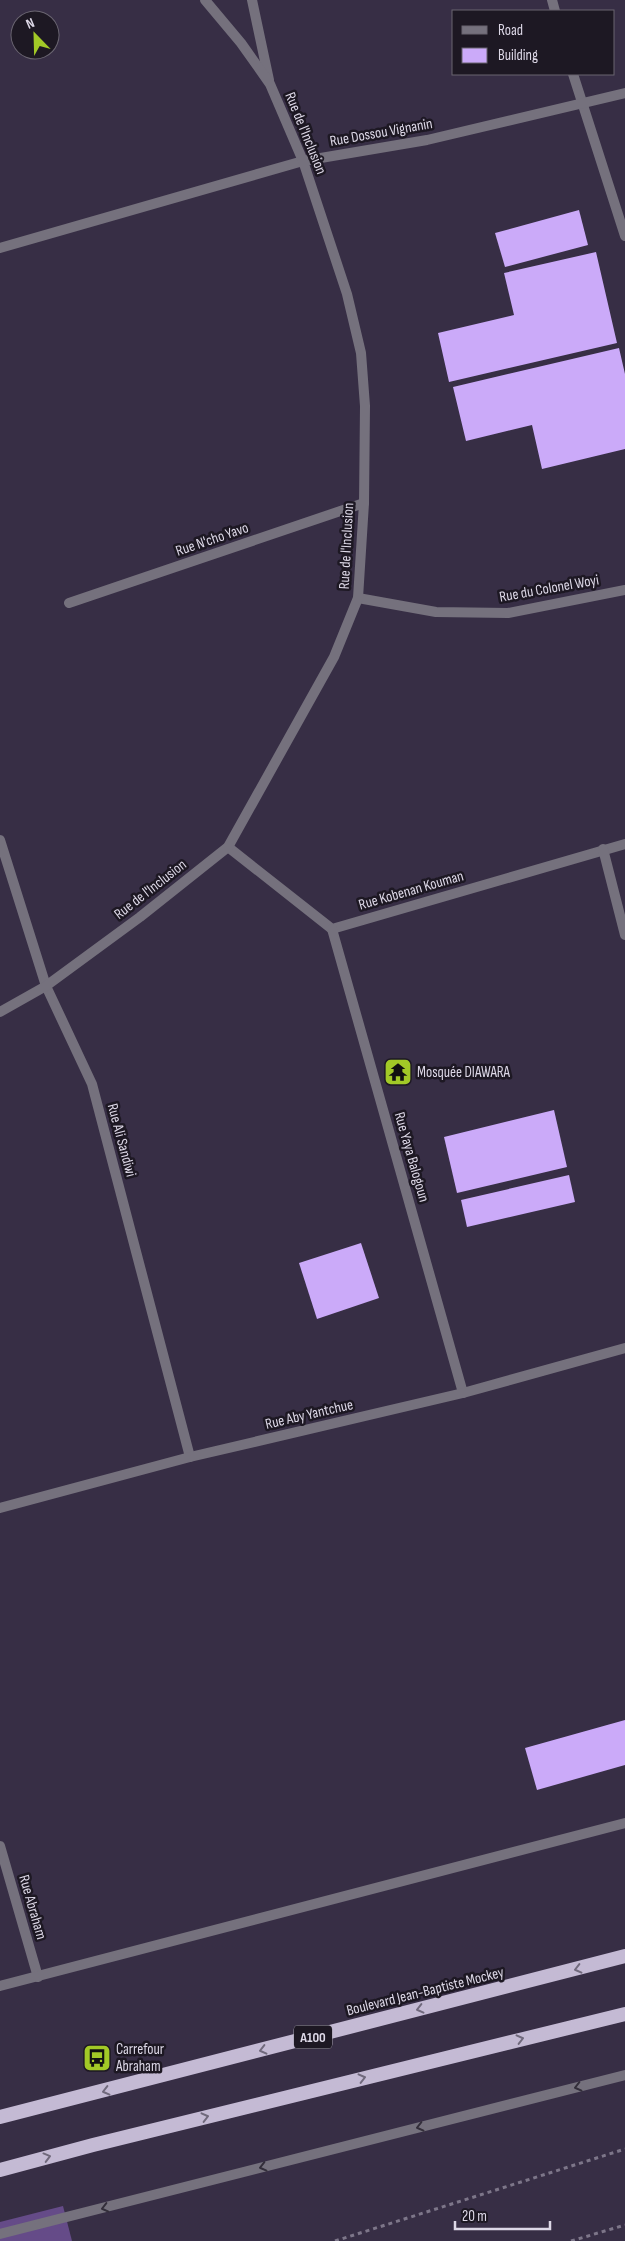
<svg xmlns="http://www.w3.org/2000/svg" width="625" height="2241" viewBox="0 0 625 2241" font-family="'Sofia Sans Condensed',sans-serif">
	<rect width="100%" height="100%" fill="#372e45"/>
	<polygon fill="#654b88" points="63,2206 72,2241 0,2241 0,2222"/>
	<g fill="#cbaaf9">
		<polygon points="579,210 588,245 505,267 495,233"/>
		<polygon points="596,252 617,343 449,382 438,333 514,315 504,273"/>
		<polygon points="619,348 625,374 625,449 542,469 532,425 466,441 453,387"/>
		<polygon points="554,1110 567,1167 457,1193 444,1137"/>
		<polygon points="569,1175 575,1202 467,1227 461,1200"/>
		<polygon points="361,1243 379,1298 317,1319 299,1263"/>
		<polygon points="625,1720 625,1765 537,1790 525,1748"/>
	</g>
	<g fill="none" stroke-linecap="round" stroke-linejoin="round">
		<g stroke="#7d7689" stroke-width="3" stroke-dasharray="4 4" stroke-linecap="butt">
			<polyline points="335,2241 625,2149"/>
			<polyline points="571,2241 625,2225"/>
		</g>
		<polyline stroke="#75717d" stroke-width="10" points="0,2234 625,2075"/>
		<g stroke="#75717d" stroke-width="10">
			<polyline points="252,0 269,80"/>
			<polyline points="552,0 555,11"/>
			<polyline points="573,74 625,236"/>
			<polyline points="0,248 303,161 427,140 625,93"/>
			<polyline points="358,598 436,612 508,613 625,590"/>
			<polyline points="69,603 364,503"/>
			<polyline points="0,840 46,986 92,1084 190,1457"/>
			<polyline points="228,847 332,929 625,844"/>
			<polyline points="603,849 625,935"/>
			<polyline points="332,929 463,1393"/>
			<polyline points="0,1012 46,986 140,917 228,847 334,657 358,598 364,503 365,406 361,353 347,294 303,161 270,84 241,43 205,0"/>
			<polyline points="0,1508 190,1457 463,1393 625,1348"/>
			<polyline points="0,1846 38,1977"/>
		</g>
		<polyline stroke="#75717d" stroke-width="10" points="0,1986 625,1823"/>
		<g stroke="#c4bad4" stroke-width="14">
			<polyline points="0,2117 625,1956"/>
			<polyline points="0,2170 93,2145 625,2014"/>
		</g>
	</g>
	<defs><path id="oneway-chevron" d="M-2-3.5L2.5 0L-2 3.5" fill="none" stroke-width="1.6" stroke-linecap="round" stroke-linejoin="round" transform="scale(1.25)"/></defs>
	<g stroke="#70697c">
		<use href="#oneway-chevron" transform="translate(578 1969) rotate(166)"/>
		<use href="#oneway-chevron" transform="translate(420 2009) rotate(166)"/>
		<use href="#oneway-chevron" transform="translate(520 2039) rotate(-14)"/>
		<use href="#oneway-chevron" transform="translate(263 2050) rotate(166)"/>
		<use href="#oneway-chevron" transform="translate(362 2078) rotate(-14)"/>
		<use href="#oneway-chevron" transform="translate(106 2091) rotate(166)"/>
		<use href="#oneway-chevron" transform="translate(205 2117) rotate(-14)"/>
		<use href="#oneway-chevron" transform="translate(47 2157) rotate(-15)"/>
	</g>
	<g stroke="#332e3a">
		<use href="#oneway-chevron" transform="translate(578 2087) rotate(166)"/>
		<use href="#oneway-chevron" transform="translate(420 2127) rotate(166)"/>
		<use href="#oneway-chevron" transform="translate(263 2167) rotate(166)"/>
		<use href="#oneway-chevron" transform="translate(105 2208) rotate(166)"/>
	</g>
	<defs>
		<symbol id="temple-square" viewBox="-11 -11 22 22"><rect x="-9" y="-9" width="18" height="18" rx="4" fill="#a2c927" stroke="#1d1823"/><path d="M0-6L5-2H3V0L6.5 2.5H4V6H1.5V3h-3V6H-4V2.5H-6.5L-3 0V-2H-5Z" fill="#111"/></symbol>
		<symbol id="bus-square" viewBox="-11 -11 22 22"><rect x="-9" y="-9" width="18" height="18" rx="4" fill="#a2c927" stroke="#1d1823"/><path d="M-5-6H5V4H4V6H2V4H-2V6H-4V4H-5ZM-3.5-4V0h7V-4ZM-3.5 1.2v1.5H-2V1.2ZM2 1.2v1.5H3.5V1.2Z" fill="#111"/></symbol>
	</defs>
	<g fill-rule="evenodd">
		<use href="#temple-square" x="382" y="1056" width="32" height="32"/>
		<use href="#bus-square" x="81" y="2042" width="32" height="32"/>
	</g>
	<g text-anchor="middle" stroke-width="5" stroke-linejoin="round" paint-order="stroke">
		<rect fill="#1d1823" stroke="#a39eac" stroke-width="1" x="294" y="2025.5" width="38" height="23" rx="4"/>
		<g font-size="14" font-weight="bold" fill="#ddd8e7">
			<text x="313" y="2042">A100</text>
		</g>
		<g font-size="15" fill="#ddd8e7" stroke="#1d1823">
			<text transform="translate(381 132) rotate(-10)" y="5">Rue Dossou Vignanin</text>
			<text transform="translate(306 133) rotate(68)" y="5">Rue de l'Inclusion</text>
			<text transform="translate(212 539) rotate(-19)" y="5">Rue N'cho Yavo</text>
			<text transform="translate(346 546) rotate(-87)" y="5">Rue de l'Inclusion</text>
			<text transform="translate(549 588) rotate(-10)" y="5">Rue du Colonel Woyi</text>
			<text transform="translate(150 889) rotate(-38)" y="5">Rue de l'Inclusion</text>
			<text transform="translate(411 890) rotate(-16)" y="5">Rue Kobenan Kouman</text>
			<text transform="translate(122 1140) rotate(75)" y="5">Rue Ali Sandiwi</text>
			<text transform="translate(412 1157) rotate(74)" y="5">Rue Yaya Balogoun</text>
			<text transform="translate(309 1414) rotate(-13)" y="5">Rue Aby Yantchue</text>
			<text transform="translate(33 1907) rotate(74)" y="5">Rue Abraham</text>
			<text transform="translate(425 1991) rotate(-14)" y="5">Boulevard Jean-Baptiste Mockey</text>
		</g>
		<g font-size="15" fill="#ddd8e7" stroke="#1d1823" text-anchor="start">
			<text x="417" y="1077">Mosquée DIAWARA</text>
			<text x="116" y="2054">Carrefour<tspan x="116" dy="17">Abraham</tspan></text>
		</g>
	</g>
	<rect x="452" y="10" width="162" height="65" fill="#1d1823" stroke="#6a6571"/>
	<rect x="462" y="26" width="25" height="8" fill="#75717d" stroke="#6a6571"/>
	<text x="498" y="35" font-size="15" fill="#ddd8e7">Road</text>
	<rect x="462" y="48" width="25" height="15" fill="#cbaaf9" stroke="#6a6571"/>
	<text x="498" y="60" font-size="15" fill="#ddd8e7">Building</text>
	<g transform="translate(35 35) rotate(337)"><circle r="24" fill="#1d1823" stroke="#6a6571"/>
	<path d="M0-4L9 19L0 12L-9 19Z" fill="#a2c927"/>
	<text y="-8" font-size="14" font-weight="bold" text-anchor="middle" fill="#ddd8e7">N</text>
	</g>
	<path d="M455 2221v8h95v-8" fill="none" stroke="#ddd8e7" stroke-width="2.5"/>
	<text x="462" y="2221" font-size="15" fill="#ddd8e7" stroke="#1d1823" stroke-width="4" paint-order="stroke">20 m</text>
</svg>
